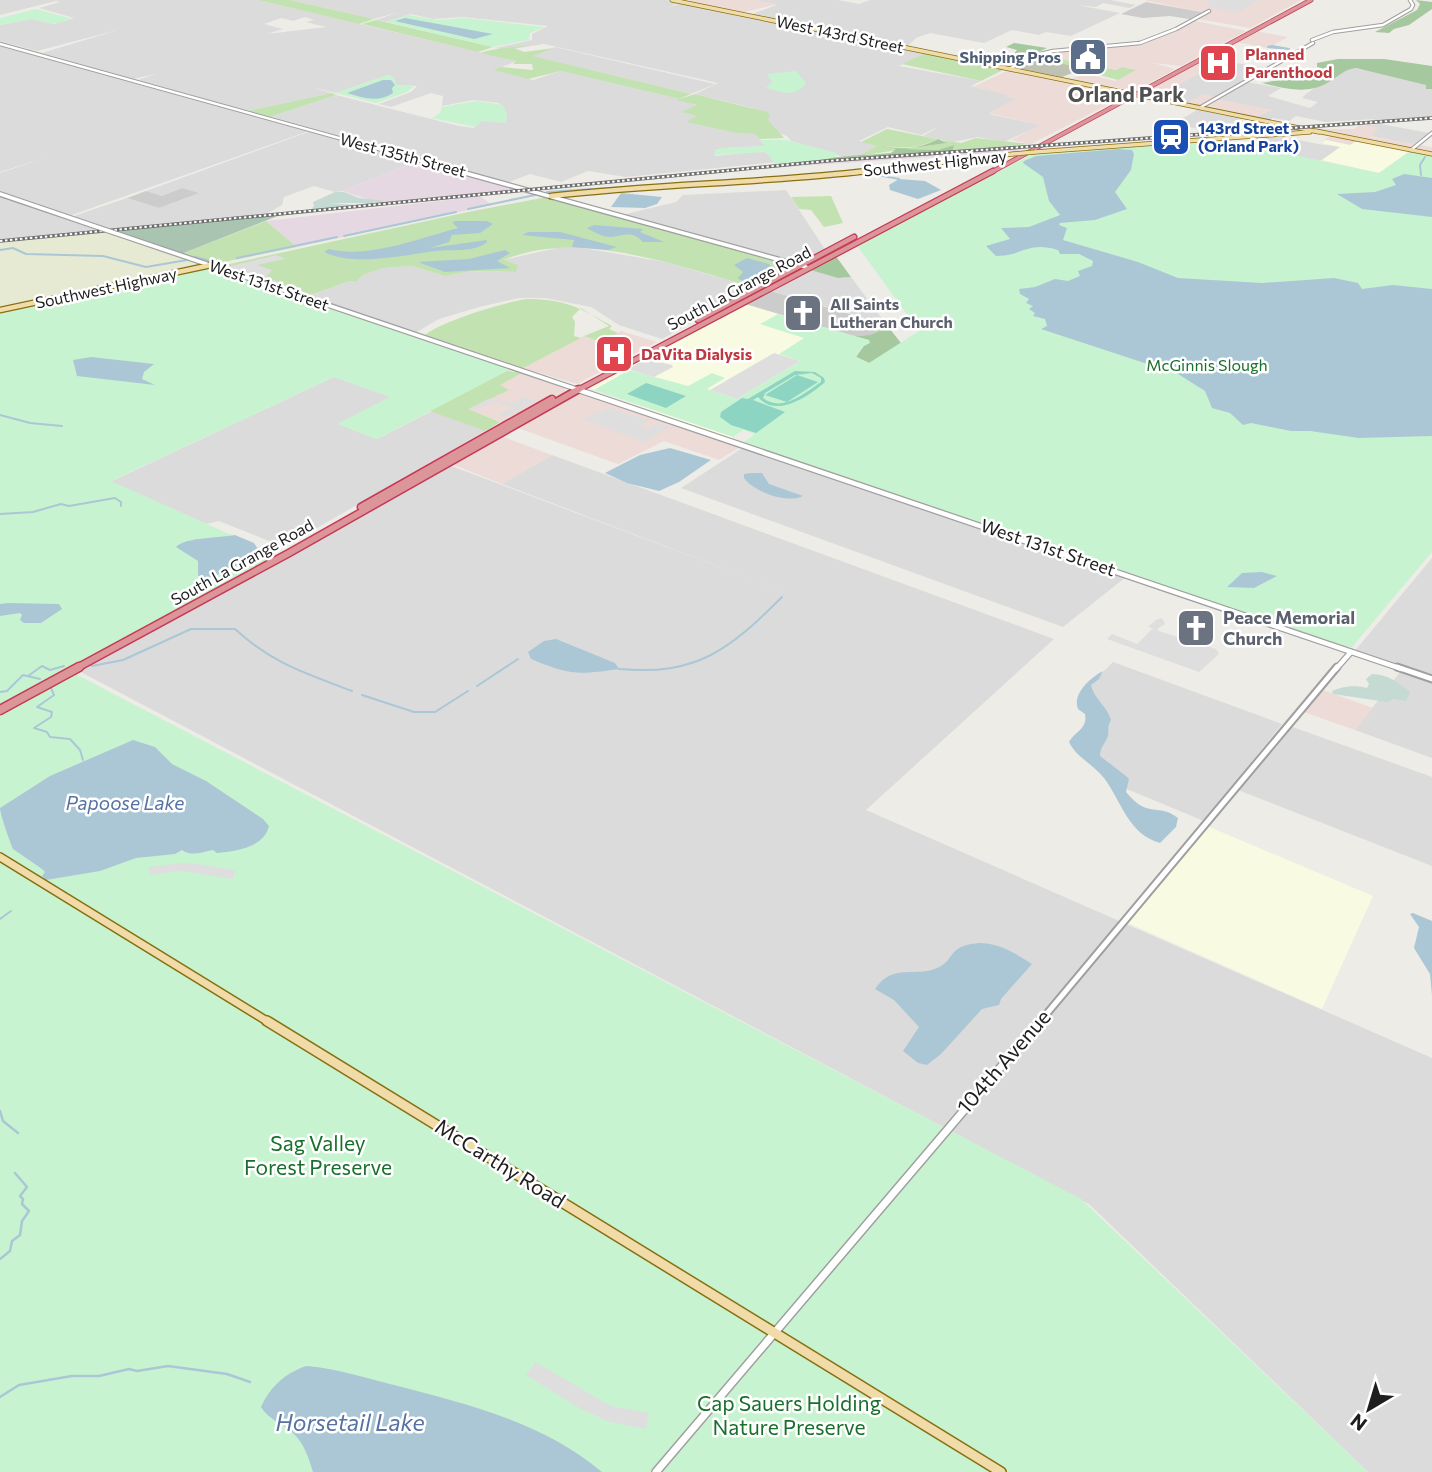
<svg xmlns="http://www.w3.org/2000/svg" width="1432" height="1472" viewBox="0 0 1432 1472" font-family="Commissioner,sans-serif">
	<rect width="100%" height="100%" fill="#eeece6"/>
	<g fill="#dcdbdb" fill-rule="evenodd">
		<path d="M 0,0 L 258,0 L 517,61 L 494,70 L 533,80 L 561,71 L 679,99 L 698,106 L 682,112 L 699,116 L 688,122 L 736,133 L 756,134 L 765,146 L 723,148 L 716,150 L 715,156 L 764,151 L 776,162 L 626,177 L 588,171 L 561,182 L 530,174 L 507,183 L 270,117 L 336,95 L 459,126 L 474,128 L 481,121 L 507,114 L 499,103 L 473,100 L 442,106 L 443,96 L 431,93 L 391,107 L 379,104 L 411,92 L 417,86 L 396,85 L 393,77 L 388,75 L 336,93 L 311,87 L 332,93 L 247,111 L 138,80 L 156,74 L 133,79 L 42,53 L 118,30 L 37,51 L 0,41 L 0,25 L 32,19 L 54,24 L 74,18 L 39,8 L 60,2 L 56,1 L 0,15 ZM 305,17 L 314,20 L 306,22 L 326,27 L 267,34 L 283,29 L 264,24 L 281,18 L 293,21 Z"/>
		<polygon points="290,0 666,0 678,3 669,7 683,3 926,53 899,66 981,81 971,86 1010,95 1016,99 989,114 1041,125 1004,142 978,137 953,142 923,136 938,127 921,135 888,127 859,141 878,146 855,157 847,158 791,141 787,136 778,133 753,108 695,94 718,83 544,44 506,50 495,48 532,40 532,34 548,26 463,17 433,19 411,14 386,22 376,20 399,12 374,19"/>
		<polygon points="755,0 838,0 859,4 870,0 1110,0 1136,5 1129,8 1103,3 1096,7 1077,5 1120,13 1071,36 1046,32 1039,35 1012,30 984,43 930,33 916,38 907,47 750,15 776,5"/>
		<polygon points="0,44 309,131 69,216 0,193 0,173 45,158 0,172"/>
		<polygon points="555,47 715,84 691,94 532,56"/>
		<polygon points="1236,63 1266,68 1246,82 1281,88 1268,96 1310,108 1318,102 1302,98 1307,93 1349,67 1432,83 1432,116 1379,123 1374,119 1326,122 1296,116 1289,121 1273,118 1268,121 1254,118 1261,113 1170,100 1187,91 1174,87 1215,64 1228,67"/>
		<polygon points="1199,109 1243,118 1225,127 1198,129 1174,123"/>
		<polygon points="1380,124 1430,133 1417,145 1370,136 1375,132 1366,125"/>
		<polygon points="311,131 418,161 342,191 335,192 314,186 284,197 282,205 265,215 109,230 71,217 127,198 159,208 198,193 182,188 162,196 146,191"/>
		<polygon points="1283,137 1318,144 1341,147 1322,160 1310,160 1268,148 1263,147 1266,140 1260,138"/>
		<polygon points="786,190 826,251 800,263 622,215 676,202 683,195"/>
		<polygon points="0,195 102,230 0,240"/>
		<polygon points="557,248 583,248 665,262 755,288 662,339 619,325 591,307 545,298 519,298 479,307 439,319 415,333 307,296 350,281 356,282 363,275 383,268 412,266 445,276 472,271 515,272 503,260"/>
		<polygon points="807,269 838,278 851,277 886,324 767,290"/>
		<polygon points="334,377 391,397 338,424 377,439 432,411 485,431 284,547 219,521 206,524 110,482"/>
		<polygon points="744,447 1126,577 1063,627 681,488"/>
		<polygon points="552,455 1054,639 866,810 1432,1058 1432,1472 1368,1472 1089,1204 77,670 446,464 786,592 502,484"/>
		<polygon points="1432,558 1432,678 1354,652"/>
		<polygon points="1113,662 1282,724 1204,821 1117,785 1084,749 1092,711 1087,688"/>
		<polygon points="1401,671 1432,681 1432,758 1355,730"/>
		<polygon points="1290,726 1432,777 1432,866 1238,790"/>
	</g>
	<g fill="#eddbd7">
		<polygon points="691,0 755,0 778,4 740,13 686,2"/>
		<polygon points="1143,0 1301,0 1250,28 1192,18 1201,12"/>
		<polygon points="1195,21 1246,31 1181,66 1153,63 1175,69 1135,91 1072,79 1085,73 1115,81 1134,71 1122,67 1116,70 1040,55 1089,49 1107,55 1095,49 1145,42"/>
		<polygon points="1256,31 1288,37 1268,48 1236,42"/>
		<polygon points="1208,57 1236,63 1228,67 1215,65 1175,87 1188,90 1170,100 1140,94"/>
		<polygon points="1009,70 1127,95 1031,144 1011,140 1040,125 988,113 1015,99 1007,97 1009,95 973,87"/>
		<polygon points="1203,94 1218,97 1216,99 1273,110 1254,118 1185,104"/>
		<polygon points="1359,125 1379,127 1371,137 1432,147 1432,154 1359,140 1350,145 1324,140 1332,135 1309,129 1354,129"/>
		<polygon points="621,331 657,342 577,384 523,368 584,336 601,342"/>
		<polygon points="522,373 564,387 566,391 507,424 467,409 504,389 499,385"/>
		<polygon points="579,393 586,395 740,447 719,460 664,441 618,464 515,427"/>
		<polygon points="498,435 552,455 502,484 449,463"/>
		<polygon points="1320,689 1373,708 1355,730 1301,711"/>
	</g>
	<g fill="#e6d8e2">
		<polygon points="1029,146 1018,151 741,170 530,189 815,162"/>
		<polygon points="418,161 529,191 480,196 492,205 297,247 266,221 465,198 109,230 380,203 342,191"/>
	</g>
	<g fill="#f8fbe1">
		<polygon points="1326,140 1350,145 1357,141 1410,151 1379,173 1322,160 1340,147 1322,143"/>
		<polygon points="742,303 869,340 756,434 743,430 730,439 590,388"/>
		<polygon points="1207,826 1373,896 1322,1009 1128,923"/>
	</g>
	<g fill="#ccc">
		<polygon points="1146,2 1201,12 1202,12 1189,19 1170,16 1143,18 1121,14"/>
		<polygon points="182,188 199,193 159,208 127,198 146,191 162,196"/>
		<polygon points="767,290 856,316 856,320 884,328 870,335 853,336 742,303"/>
	</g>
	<polygon fill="#bfc1b2" points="1036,58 1085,68 1062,77 1017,68"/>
	<polygon fill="#e6ead3" points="106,231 203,266 0,310 0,244 8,241"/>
	<g fill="#c3e2b1">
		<polygon points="258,0 290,0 374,19 359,24"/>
		<polygon points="376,20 493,47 478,52 362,24"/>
		<path d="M 539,44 L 514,48 L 524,52 L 554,48 L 533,56 L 691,94 L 679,99 L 561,71 L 528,79 L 493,70 L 501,67 L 533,70 L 532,64 L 513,64 L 516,61 L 480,53 C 497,47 519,47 539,44 Z"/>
		<polygon points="926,53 1003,69 1003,70 981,81 902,64"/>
		<polygon points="1040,55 1116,70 1122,67 1136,70 1118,80 1081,70 1083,68 1034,58"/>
		<polygon points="332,93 336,95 270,117 247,111"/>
		<polygon points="695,94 767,112 770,114 768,120 784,138 760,139 755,134 736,133 686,122 697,116 681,112 697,105 676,100"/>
		<path d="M 887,129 L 937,139 C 921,148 903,149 885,146 L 898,150 L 858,156 L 877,146 L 861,142 Z"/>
		<polygon points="976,138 1030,144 953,151 954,145 938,150 905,149 947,143 942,140 961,143"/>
		<polygon points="831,196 843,223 824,227 811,210 799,209 791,197"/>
		<path d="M 547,197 L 795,267 L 755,288 C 682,267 578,228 504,260 L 518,265 L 516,272 L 472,271 L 445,276 L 412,266 L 383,268 L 363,275 L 356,282 L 350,281 L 307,296 L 220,266 L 468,212 Z"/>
		<polygon points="266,221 297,247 214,264 181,254"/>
		<path d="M 527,299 C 566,299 580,308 612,326 L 609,329 L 618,333 L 601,342 L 584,336 L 609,326 L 581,308 L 572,317 L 575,322 L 574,336 L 581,338 L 523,368 L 425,335 C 440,322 504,302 527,299 Z"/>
		<polygon points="424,339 508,371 522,373 500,385 509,390 468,409 500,422 485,431 347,381"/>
	</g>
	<g fill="#a6c89f">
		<polygon points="1416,0 1432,2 1432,9 1409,25 1394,29 1389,33 1375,32 1417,10 1420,4"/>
		<polygon points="1014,43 1047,48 1008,66 987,61 993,58 1012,56 1017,50 1006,47"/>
		<path d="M 1338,59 L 1384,59 L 1432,66 L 1432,89 L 1426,89 L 1426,85 L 1356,68 C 1344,69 1337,78 1327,83 C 1307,95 1283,88 1262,83 L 1285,79 L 1279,76 L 1296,75 L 1317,69 L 1317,63 Z"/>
		<path d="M 938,139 L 947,143 L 905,149 L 938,150 L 954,145 L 953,151 L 815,162 L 815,160 C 840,156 864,155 891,153 L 896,149 L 881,146 C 903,150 919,149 938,139 Z"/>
		<polygon points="835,255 851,277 838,278 807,269"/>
		<polygon points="856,316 886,324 901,343 755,447 743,443 869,363 856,357 868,340 853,336 870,335 883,329 856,320"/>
	</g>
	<g fill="#c4dad3">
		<polygon points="335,192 344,192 359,198 386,201 358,205 366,203 330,203 355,205 311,210 314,206 313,202"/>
		<path d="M 1372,674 C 1389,675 1396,681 1410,692 L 1406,701 L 1393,699 L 1387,702 L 1333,694 L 1332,691 C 1343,686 1355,685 1367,688 L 1369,684 L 1366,679 Z"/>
	</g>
	<polygon fill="#a9c4b1" points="280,215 181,254 113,231"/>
	<g fill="#c8f3d1">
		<polygon points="36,9 73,19 54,24 32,19 0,25 0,18"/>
		<polygon points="409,15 437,20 464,18 545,27 530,33 529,40 493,47 386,22"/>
		<path d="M 796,71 L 806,83 C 796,98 781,92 766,88 L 772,82 L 767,74 Z"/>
		<polygon points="388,75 393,77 397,85 412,85 413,87 407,92 376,103 336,93"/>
		<polygon points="476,101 503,105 507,114 506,123 481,121 476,127 432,118 440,113 442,107"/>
		<polygon points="761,140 786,140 837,153 837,156 815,162 776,165 766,152 714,155 715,151 723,148 765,146"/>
		<polygon points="1222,140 1379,173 1410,151 1432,156 1432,552 1352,647 1342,646 743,443 755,434 743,430 733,437 594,390 629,370 688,386 712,373 725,378 707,389 737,399 800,361 779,354 804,338 760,324 778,314 869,340 870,343 862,347 856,357 869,363 919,331 856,244 1033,154"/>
		<polygon points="211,268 511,369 377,439 337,424 390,397 334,377 111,481 276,555 66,669 1081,1199 1368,1472 0,1472 0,311"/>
	</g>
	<g fill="#8dd4c2" fill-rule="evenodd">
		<path d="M 795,371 L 815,372 L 824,378 L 825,382 C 809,396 776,419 758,397 L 753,400 L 785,412 L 756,433 L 731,425 L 720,417 L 721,412 L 742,398 L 748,399 ZM 812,373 L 821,378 L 821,382 C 805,393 782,413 763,398 L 765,393 L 795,375 Z"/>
		<polygon points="797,375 818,382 787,402 765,395"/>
		<polygon points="646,383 686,396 666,408 627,394"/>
	</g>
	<g fill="#dedede">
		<polygon points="1213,0 1260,0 1236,13 1208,6 1207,2"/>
		<polygon points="276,255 285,259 257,265 272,270 266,277 279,282 278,285 227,267"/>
		<polygon points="774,353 800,361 737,399 710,390"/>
		<polygon points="647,359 672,365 673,367 654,377 627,369"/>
		<polygon points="524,397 536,401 506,417 498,415 513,408 496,402 474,410 469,409 488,399 512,403"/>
		<polygon points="608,408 648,420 640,427 645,429 659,424 669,427 644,442 583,419"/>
		<polygon points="1162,618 1165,624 1157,629 1159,631 1216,649 1219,654 1199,672 1107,639 1112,634 1137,644 1153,628 1148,627 1156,620"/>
		<polygon points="182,863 198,864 235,870 233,879 180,871 151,875 148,867"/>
		<polygon points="535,1362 611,1406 649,1413 646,1429 610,1422 581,1409 526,1375"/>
	</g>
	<g fill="#abc7d6">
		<polygon points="405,18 493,34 474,39 395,21"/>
		<path d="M 383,80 L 391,80 L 395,85 L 392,88 L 393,93 C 378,103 363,98 347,93 Z"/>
		<path d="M 1118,149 L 1132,150 L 1134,154 L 1131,170 L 1115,192 L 1127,209 L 1095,220 L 1060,223 L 1059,225 L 1067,228 L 1063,240 L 1138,262 L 1178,278 L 1262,283 L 1334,278 L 1358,283 L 1362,289 L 1393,285 L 1432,289 L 1432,436 L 1359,438 L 1310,431 L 1291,431 L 1251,423 L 1243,425 L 1230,413 L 1212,408 L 1205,391 L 1178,374 L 1041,329 L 1047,326 L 1045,319 L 1033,316 L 1035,313 L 1029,309 L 1033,306 L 1026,303 L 1029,299 L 1020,294 L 1019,289 L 1035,287 L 1055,279 L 1068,281 L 1080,276 L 1078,271 L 1092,266 L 1093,261 L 1079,254 L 1060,254 L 1058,250 C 1027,241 1023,256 996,256 L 986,246 L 1010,239 L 1001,228 L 1029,227 L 1060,215 L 1049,201 L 1043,177 L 1023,163 L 1024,161 L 1036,156 Z"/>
		<polygon points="1404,174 1432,178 1432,217 1362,209 1337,194 1375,192 1396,185 1392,179"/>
		<polygon points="899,179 925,181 941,190 918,199 890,190 889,185"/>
		<polygon points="621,193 662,197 657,204 645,208 611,207"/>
		<path d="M 456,221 L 487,221 L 493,224 L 480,233 L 452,235 L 449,242 L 430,248 L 487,240 L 487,242 C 474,253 452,249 436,251 C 403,255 355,267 324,252 L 329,249 C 368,259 420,238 458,228 L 452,222 Z"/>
		<path d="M 594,225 L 643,229 L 640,232 L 664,242 L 643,242 C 631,230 625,236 610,237 C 603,237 593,232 587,228 Z"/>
		<polygon points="528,232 560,232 617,247 608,250 572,247 574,240 522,235"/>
		<polygon points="505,250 510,253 497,261 510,268 445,272 418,262 469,259"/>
		<polygon points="747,258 769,264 772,267 750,281 740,280 738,278 743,272 734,265"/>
		<polygon points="91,357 154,364 144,372 142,379 155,385 77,376 73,360"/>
		<polygon points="670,448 711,460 679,482 659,491 627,483 605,473 640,455"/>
		<path d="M 751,473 L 762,473 L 769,484 L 803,496 C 788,504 754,492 744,478 L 744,474 Z"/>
		<path d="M 235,535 L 254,543 L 259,551 L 227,571 L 206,579 L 198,576 L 198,561 L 176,547 C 185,537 220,538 235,535 Z"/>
		<polygon points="1262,572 1277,576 1254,588 1227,587 1242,573"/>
		<polygon points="8,603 59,604 62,609 41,623 24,623 20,620 22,615 20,613 0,616 0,604"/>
		<path d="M 556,639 L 615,663 L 619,669 C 578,675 569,675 531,659 L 528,652 L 544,641 Z"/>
		<path d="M 1103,671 L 1099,679 L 1091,685 C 1094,699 1107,706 1111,720 C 1107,726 1109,730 1108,736 C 1105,744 1100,747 1100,756 L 1126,776 L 1129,779 L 1126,792 C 1149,820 1158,802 1178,818 L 1176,827 L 1160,843 C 1128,834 1122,802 1104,778 C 1094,765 1076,757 1069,742 C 1075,731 1088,729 1085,714 L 1078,709 C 1072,694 1090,678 1103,671 Z"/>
		<path d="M 133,740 L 155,747 L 172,764 L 206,781 L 263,819 L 269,826 C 264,848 235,851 217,853 L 213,850 C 203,852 191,857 182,850 L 175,854 L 136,858 L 100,871 L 46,880 L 42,876 L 45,872 L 42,869 L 13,849 C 10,842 0,814 0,808 L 50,776 Z"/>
		<polygon points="1413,913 1432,921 1432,995 1430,974 1414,948 1419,927 1410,914"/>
		<path d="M 979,943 C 999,943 1015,953 1032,964 L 1001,999 L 999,1005 L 982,1009 L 941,1054 L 927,1065 L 918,1063 L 903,1051 L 919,1027 L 894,1000 L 875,989 C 893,962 916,978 937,968 C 956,960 946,946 979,943 Z"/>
		<path d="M 306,1366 C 335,1368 362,1377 390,1384 C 463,1403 542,1421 602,1472 L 313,1472 C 308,1456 304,1443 292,1432 C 281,1423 268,1419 261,1407 C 271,1386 284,1374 306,1366 Z"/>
	</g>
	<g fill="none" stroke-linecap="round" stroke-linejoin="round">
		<g stroke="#abc7d6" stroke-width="2">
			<polygon points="1272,46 1289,49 1268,47"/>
			<polyline points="867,173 899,179"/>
			<polyline points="1421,175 1420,165 1425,157"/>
			<polyline points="547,192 655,185"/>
			<polyline points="468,209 535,195"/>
			<polyline points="344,236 456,212"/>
			<polyline points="0,250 13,248 26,254 103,256 146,267 187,260"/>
			<polyline points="195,257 215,262"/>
			<polyline points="237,258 337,237"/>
			<polyline points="0,415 30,423 62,426"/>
			<polyline points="0,514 33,512 61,504 69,506 115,498 121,502 121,506"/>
			<path d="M 92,666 L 123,660 L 191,629 L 235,629 C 273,664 305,673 352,691"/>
			<path d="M 619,669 C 697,676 729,650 782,597"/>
			<polyline points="28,676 42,666 50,670 64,666"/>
			<polyline points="477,686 518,659"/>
			<polyline points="51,688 54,695 37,707 52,712 51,717 34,728 47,732 50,737 70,739 80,750 83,760"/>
			<polyline points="0,692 7,691 23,675 40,679"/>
			<polyline points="362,695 414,712 435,712 468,691"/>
			<polyline points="0,919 11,911"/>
		</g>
		<g stroke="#abc7d6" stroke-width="2.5">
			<polyline points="0,1111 3,1121 18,1133"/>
			<polyline points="0,1259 10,1251 12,1241 20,1235 22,1221 29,1211 22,1204 23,1199 20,1196 27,1187 15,1173"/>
			<polyline points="0,1397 19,1385 72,1376 99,1376 129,1369 137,1371 168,1366 227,1374 250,1382"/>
		</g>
		<defs>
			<g id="minor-far4">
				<polyline points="1312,40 1333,32 1383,25 1411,9 1413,5 1410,0"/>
				<polyline points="0,44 465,173"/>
				<polyline points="1009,69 1036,55 1053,51 1140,43 1176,29 1209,11"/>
				<polyline points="1201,107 1313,43"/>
				<polyline points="1411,150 1432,133"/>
			</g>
			<g id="minor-far3">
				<polyline points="458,171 806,267"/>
				<polyline points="0,194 100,228"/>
				<polyline points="115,233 582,391"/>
			</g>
			<g id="minor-far2">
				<polyline points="576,389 1402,669"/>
				<polyline points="1336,669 1351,652"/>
			</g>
			<g id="minor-far1">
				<polyline points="1397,667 1432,679"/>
				<polyline points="1039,1023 1337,667"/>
			</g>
			<polyline id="minor" points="656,1472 1040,1021"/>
			<g id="major-far3">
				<polyline points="672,0 1319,132"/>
				<polyline points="1316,131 1432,154"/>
				<polyline points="1035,152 1310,132"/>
				<polyline points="853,173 1013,154"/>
			</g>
			<g id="major-far2">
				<path d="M 551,196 C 656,184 763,183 868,171"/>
				<polyline points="0,310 211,265"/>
			</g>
			<polyline id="major-far1" points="0,857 270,1023"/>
			<polyline id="major" points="267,1021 1001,1472"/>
			<polyline id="highway-far3" points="990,173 1311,0"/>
			<g id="highway-far2">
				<polyline points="698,320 854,237"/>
				<polyline points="576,391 993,171"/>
			</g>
			<g id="highway-far1">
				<polyline points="361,507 552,399"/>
				<polyline points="75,669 289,553 579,389"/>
			</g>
			<polyline id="highway" points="0,710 79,667"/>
		</defs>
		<use href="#minor-far4" stroke="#9f9f9f" stroke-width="4.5"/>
		<use href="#minor-far3" stroke="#9f9f9f" stroke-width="6"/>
		<use href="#minor-far2" stroke="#9f9f9f" stroke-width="7"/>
		<use href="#minor-far1" stroke="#9f9f9f" stroke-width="9"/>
		<use href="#minor" stroke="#9f9f9f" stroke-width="10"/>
		<use href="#major-far3" stroke="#877012" stroke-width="5"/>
		<use href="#major-far2" stroke="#877012" stroke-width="7"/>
		<use href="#major-far1" stroke="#877012" stroke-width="10"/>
		<use href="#major" stroke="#877012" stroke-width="12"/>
		<use href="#highway-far3" stroke="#c53956" stroke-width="5"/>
		<use href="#highway-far2" stroke="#c53956" stroke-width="7"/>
		<use href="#highway-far1" stroke="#c53956" stroke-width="9"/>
		<use href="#highway" stroke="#c53956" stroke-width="11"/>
		<use href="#minor-far4" stroke="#fff" stroke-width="2.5"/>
		<use href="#minor-far3" stroke="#fff" stroke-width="3.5"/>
		<use href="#minor-far2" stroke="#fff" stroke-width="4.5"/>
		<use href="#minor-far1" stroke="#fff" stroke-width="5"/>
		<use href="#minor" stroke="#fff" stroke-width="7"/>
		<use href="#major-far3" stroke="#f1dba8" stroke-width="3.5"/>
		<use href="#major-far2" stroke="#f1dba8" stroke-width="4.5"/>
		<use href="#major-far1" stroke="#f1dba8" stroke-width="7"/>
		<use href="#major" stroke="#f1dba8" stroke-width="9"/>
		<use href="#highway-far3" stroke="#dc969a" stroke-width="3.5"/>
		<use href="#highway-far2" stroke="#dc969a" stroke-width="4.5"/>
		<use href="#highway-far1" stroke="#dc969a" stroke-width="6"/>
		<use href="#highway" stroke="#dc969a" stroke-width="8"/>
		<defs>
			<polyline id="rail" points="0,241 826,161 1432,118"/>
		</defs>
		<use href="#rail" stroke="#6c6c6c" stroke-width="3.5"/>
		<use href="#rail" stroke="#fff" stroke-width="2" stroke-dasharray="2.5" stroke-linecap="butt"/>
		<defs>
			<polyline id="minor-bridge" points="100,228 115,233"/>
			<polyline id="major-bridge" points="1013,154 1035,152"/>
		</defs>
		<use href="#minor-bridge" stroke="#9f9f9f" stroke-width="6" stroke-linecap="butt"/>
		<use href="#major-bridge" stroke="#877012" stroke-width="5" stroke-linecap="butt"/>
		<use href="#minor-bridge" stroke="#fff" stroke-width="3.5"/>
		<use href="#major-bridge" stroke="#f1dba8" stroke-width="3.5"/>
	</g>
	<defs>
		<symbol id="civic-square" viewBox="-11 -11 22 22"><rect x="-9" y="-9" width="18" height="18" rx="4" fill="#5c6f8a" stroke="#fff"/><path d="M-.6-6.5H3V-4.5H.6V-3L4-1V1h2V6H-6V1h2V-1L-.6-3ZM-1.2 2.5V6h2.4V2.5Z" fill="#fff"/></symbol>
		<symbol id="hospital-square" viewBox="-11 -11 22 22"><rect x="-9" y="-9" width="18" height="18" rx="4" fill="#e0444e" stroke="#fff"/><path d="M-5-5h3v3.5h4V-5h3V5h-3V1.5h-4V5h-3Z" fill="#fff"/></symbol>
		<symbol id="station-square" viewBox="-11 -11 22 22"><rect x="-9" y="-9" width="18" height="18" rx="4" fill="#1a4fb4" stroke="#fff"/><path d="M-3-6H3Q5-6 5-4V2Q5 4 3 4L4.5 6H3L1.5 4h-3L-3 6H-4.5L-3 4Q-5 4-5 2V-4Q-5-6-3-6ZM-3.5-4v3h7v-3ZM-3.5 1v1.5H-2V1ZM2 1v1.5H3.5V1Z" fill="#fff"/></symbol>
		<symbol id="church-square" viewBox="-11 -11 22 22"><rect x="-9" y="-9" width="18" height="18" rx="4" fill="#6b7280" stroke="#fff"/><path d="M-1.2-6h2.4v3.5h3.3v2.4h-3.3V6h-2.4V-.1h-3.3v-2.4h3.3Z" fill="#fff"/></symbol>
	</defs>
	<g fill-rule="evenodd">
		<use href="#civic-square" x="1066" y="35" width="44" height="44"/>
		<use href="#hospital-square" x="1196" y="41" width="44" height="44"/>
		<use href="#station-square" x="1149" y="115" width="44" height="44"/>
		<use href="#church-square" x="781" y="291" width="44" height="44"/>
		<use href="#hospital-square" x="592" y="332" width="44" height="44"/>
		<use href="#church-square" x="1174" y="606" width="44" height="44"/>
	</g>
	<g text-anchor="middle" stroke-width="5" stroke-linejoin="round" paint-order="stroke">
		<g font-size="16" fill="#1e1e1e" stroke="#fff">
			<text transform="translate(840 34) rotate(12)" y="6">West 143rd Street</text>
			<text transform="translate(403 155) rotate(15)" y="6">West 135th Street</text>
			<text transform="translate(935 163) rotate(-6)" y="6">Southwest Highway</text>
			<text transform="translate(269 285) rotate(19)" y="6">West 131st Street</text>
			<text transform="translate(106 288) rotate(-12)" y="6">Southwest Highway</text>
			<text transform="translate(739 288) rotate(-28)" y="6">South La Grange Road</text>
			<text transform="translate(242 562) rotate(-29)" y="6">South La Grange Road</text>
		</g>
		<g font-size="16" font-weight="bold" fill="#be3a42" stroke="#fff" text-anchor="start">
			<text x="1245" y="60">Planned<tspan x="1245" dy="18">Parenthood</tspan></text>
			<text x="641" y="360">DaVita Dialysis</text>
		</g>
		<g font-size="16" font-weight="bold" fill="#4e5e75" stroke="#fff" text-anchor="end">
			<text x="1061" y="63">Shipping Pros</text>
		</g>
		<g font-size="16" font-weight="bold" fill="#164399" stroke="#fff" text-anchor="start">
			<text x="1198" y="134">143rd Street<tspan x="1198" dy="18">(Orland Park)</tspan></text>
		</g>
		<g font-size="16" font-weight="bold" fill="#5b616d" stroke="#fff" text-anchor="start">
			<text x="830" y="310">All Saints<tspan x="830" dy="18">Lutheran Church</tspan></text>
		</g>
		<g font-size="16" fill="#19702c" stroke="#fff">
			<text x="1207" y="371">McGinnis Slough</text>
		</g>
		<g font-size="18" fill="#1e1e1e" stroke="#fff">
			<text transform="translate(1048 548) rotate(19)" y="6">West 131st Street</text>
		</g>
		<g font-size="18" font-weight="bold" fill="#5b616d" stroke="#fff" text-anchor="start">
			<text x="1223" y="624">Peace Memorial<tspan x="1223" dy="21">Church</tspan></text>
		</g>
		<g font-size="19" font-style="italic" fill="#5672a2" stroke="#fff">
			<text x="125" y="810">Papoose Lake</text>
		</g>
		<g font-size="21" font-weight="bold" fill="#515151" stroke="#fff">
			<text x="1126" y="102">Orland Park</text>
		</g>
		<g font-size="21" fill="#1e1e1e" stroke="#fff">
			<text transform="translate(1004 1062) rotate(-49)" y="7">104th Avenue</text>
			<text transform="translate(500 1164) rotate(32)" y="7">McCarthy Road</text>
		</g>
		<g font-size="21" fill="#19702c" stroke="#fff">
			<text x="318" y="1151">Sag Valley<tspan x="318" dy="24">Forest Preserve</tspan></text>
			<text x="789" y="1411">Cap Sauers Holding<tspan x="789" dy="24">Nature Preserve</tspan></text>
		</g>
		<g font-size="23" font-style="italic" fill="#5672a2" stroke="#fff">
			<text x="350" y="1431">Horsetail Lake</text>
		</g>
	</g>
	<g transform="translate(1369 1409) rotate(218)" stroke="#ffffff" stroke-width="5" paint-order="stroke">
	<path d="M0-5L12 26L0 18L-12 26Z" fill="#1e1e1e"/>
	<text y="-10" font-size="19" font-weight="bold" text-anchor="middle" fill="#1e1e1e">N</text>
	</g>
</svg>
